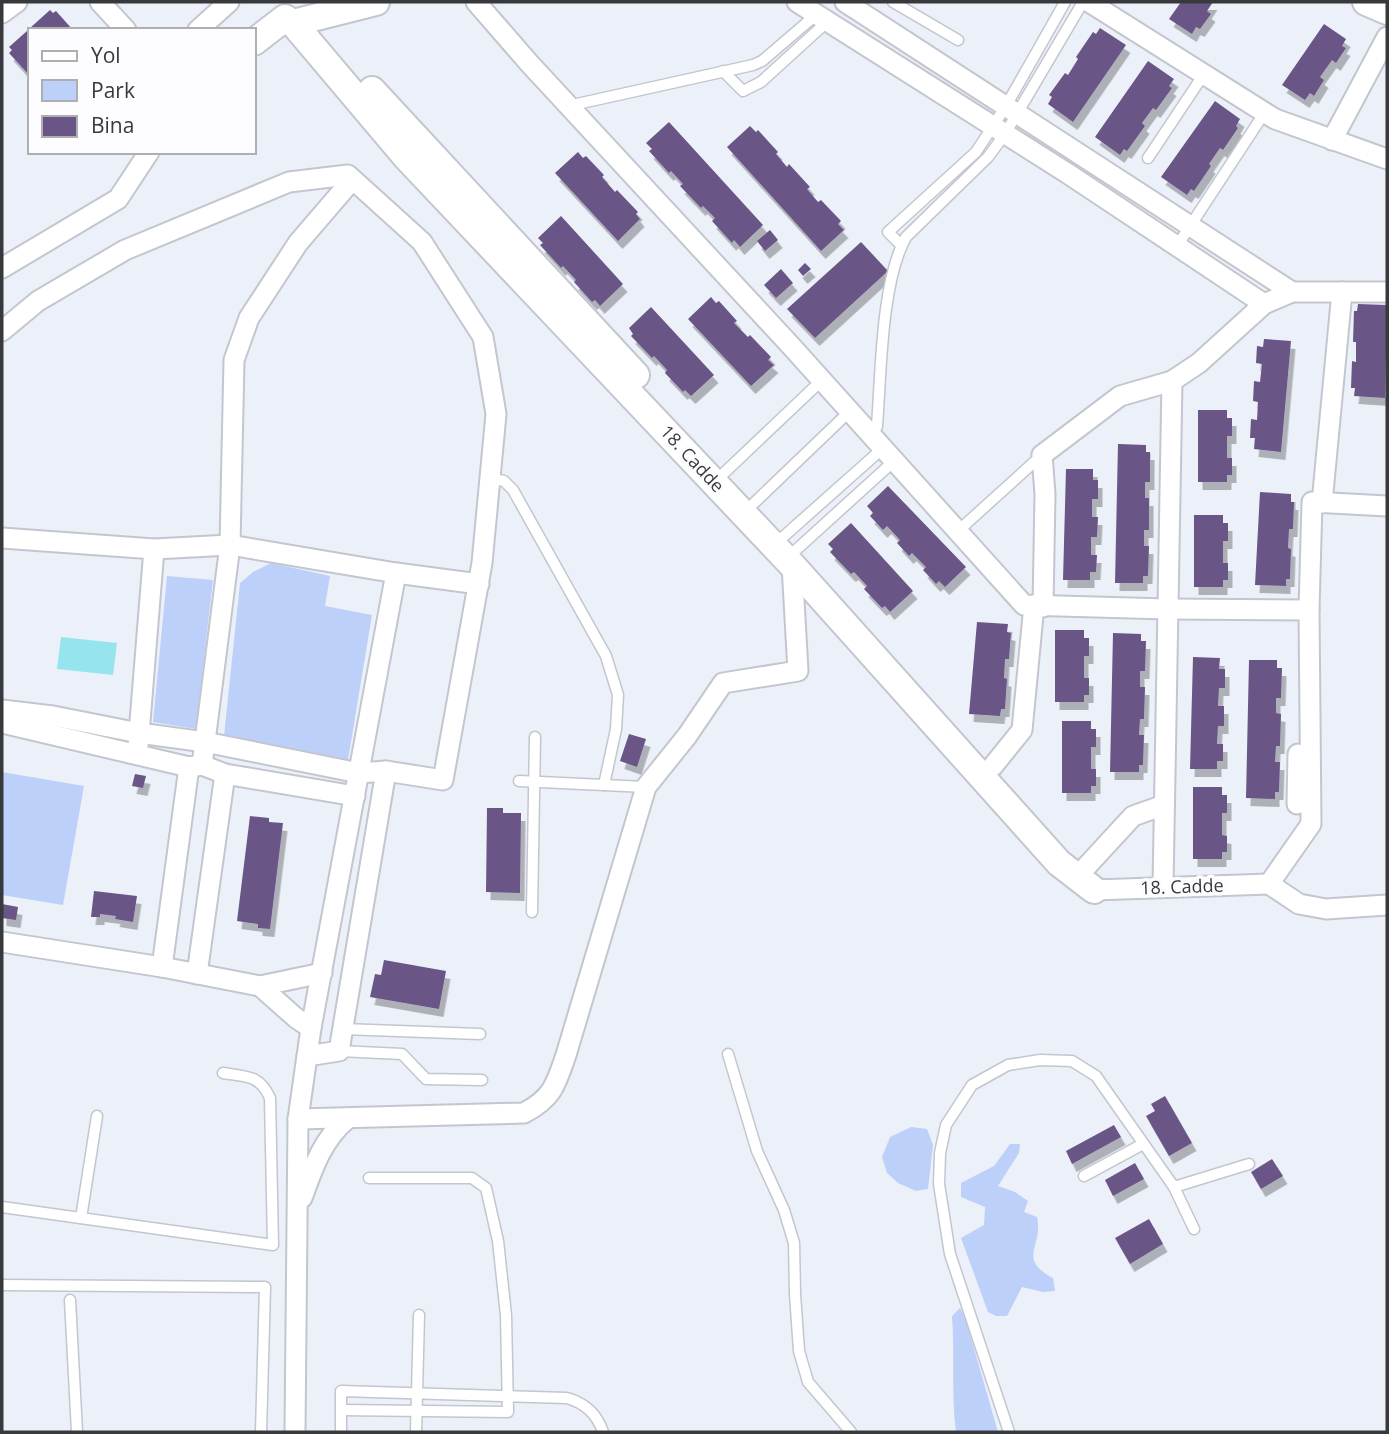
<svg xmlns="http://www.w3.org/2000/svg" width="1389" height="1434" viewBox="0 0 1389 1434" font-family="'Open Sans',sans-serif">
	<defs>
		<filter id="shadow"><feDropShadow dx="4.5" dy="8" stdDeviation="0" flood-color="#0004"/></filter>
	</defs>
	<rect width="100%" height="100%" fill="#ecf0f8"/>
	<g fill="#bdd0fa">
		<polygon points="271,563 330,576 325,606 372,615 348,760 224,736 240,583 253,572"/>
		<polygon points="167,576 213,580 196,729 153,722"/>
		<polygon points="2,772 84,786 63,905 2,895"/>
		<polygon points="911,1127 927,1129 933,1145 928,1189 916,1191 898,1183 887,1173 882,1157 890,1137"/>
		<path d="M 1010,1144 L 1020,1144 L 1019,1153 L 998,1186 L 1015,1192 L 1028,1201 L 1024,1212 L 1037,1217 C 1044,1247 1016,1258 1053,1278 L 1055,1291 L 1043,1292 L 1022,1287 L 1007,1316 L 996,1316 L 988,1312 L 961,1238 L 984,1225 L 985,1207 L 961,1197 L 961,1183 L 994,1166 Z"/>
		<path d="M 960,1308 L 965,1317 L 998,1432 L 956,1432 C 951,1394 955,1355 952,1316 Z"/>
	</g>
	<polygon fill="#95e4ee" points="61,637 117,643 113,675 57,669"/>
	<g fill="#695687" filter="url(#shadow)">
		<polygon points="1181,2 1213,2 1207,11 1211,14 1200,29 1196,27 1192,34 1169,19"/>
		<polygon points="50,10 53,13 56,11 73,30 31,30 30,28"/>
		<polygon points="1324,24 1346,39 1342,46 1346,48 1336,63 1332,60 1320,77 1324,80 1314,96 1310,93 1305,100 1282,85"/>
		<polygon points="1100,28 1126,45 1073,122 1048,104 1052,97 1049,95 1065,73 1068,75 1078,59 1076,57 1093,32 1096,34"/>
		<polygon points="27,31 30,34 30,76 9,53 12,50 9,47"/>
		<polygon points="1148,61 1174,79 1169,86 1172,88 1156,110 1153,108 1142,123 1145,126 1127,151 1124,149 1120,155 1095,137"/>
		<polygon points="1215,101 1240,119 1236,126 1238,128 1223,150 1220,148 1209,164 1211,166 1194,191 1191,189 1187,195 1161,177"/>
		<polygon points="669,122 763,225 740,247 734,240 732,243 712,221 715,218 703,206 701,208 680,186 683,184 671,171 669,173 649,151 652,149 646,143"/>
		<polygon points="750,126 756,132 758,130 778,152 776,154 787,167 789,164 810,187 807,189 818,202 821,200 841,221 838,224 844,230 821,251 727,147"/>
		<polygon points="578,152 583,158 586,156 604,175 602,177 615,192 617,190 638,212 636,214 640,219 618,241 555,173"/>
		<polygon points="561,216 623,284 600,306 595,300 592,302 574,282 576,280 563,266 561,268 540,245 543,243 538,238"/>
		<polygon points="770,230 778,240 765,251 757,241"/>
		<polygon points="861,242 888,271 815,338 787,309"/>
		<polygon points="805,263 811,269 803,276 798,270"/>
		<polygon points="781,269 793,283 776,298 764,285"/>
		<polygon points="711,297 716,303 719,301 737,321 734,323 748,337 750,335 771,357 768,360 774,365 751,386 688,319"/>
		<polygon points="1358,304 1387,305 1385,398 1354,396 1355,388 1351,388 1352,361 1356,362 1356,342 1353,342 1354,311 1357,311"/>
		<polygon points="651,307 714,375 691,396 685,390 683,392 665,373 667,370 654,356 652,358 631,336 633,334 629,328"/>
		<polygon points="1264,339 1291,341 1281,452 1254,449 1255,438 1250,438 1251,419 1257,420 1258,402 1253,401 1254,381 1260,382 1262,364 1256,363 1257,346 1263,347"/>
		<polygon points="1198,410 1227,410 1227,418 1232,418 1232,436 1227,436 1227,458 1232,458 1232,475 1227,475 1227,482 1198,482"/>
		<polygon points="1118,444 1146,445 1146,452 1150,452 1150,482 1145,482 1145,498 1149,498 1149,530 1144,530 1144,546 1149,546 1148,576 1143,576 1143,583 1115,583"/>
		<polygon points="1066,469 1093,469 1093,480 1098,480 1098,499 1092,499 1092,517 1098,517 1097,537 1091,537 1091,555 1097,555 1096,572 1090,572 1090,580 1063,580"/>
		<polygon points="888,486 966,567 945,587 939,581 936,584 923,570 926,567 912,553 909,556 897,543 900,540 887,526 883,530 870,516 873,513 867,506"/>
		<polygon points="1260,492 1291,494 1291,502 1294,502 1293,529 1289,529 1288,548 1291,549 1290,579 1286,579 1286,586 1255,585"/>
		<polygon points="1194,515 1223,515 1223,523 1228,523 1228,541 1223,541 1223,563 1228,563 1228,580 1223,580 1223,587 1194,587"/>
		<polygon points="851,523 913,591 890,612 885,606 882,608 864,589 867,586 854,572 851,574 830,552 833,549 828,544"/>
		<polygon points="977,622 1008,624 1007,632 1011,633 1009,659 1005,659 1004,678 1007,679 1005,709 1001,709 1000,716 969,714"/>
		<polygon points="1055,630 1084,630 1084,638 1089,638 1089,656 1084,656 1084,678 1089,678 1089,695 1084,695 1084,702 1055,702"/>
		<polygon points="1113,633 1141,634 1141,641 1146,641 1145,671 1140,671 1140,687 1145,687 1144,719 1140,719 1139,735 1144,735 1143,765 1139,765 1139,772 1110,772"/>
		<polygon points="1193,657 1220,658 1219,669 1225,669 1225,688 1219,688 1218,706 1224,706 1224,726 1218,726 1217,744 1223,744 1223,761 1217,761 1217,769 1190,769"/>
		<polygon points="1249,660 1277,660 1277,668 1282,668 1281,698 1276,698 1276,713 1281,714 1280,746 1276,746 1275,762 1280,762 1279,792 1275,792 1275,799 1246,798"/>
		<polygon points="1062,721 1091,721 1091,729 1096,729 1096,747 1091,747 1091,769 1096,769 1096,786 1091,786 1091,793 1062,793"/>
		<polygon points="629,734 646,739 637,767 620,761"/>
		<polygon points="135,774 146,776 143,788 132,786"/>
		<polygon points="1193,787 1222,787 1222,795 1227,795 1227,813 1222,813 1222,835 1227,836 1227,852 1222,852 1222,859 1193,859"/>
		<polygon points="487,808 503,808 503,813 521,813 520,893 486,892"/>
		<polygon points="250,816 269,818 269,822 283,823 270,929 258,928 258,924 237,921"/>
		<polygon points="94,891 137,896 133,922 115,919 116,916 100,914 100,917 91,917"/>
		<polygon points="2,904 18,907 16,920 2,918"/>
		<polygon points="384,960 446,971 439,1009 370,997 375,974 381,975"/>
		<polygon points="1165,1096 1192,1143 1169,1156 1146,1116 1155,1111 1151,1104"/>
		<polygon points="1114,1125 1121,1137 1072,1164 1066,1151"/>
		<polygon points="1272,1159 1283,1176 1261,1189 1251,1172"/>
		<polygon points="1135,1163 1144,1179 1113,1196 1105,1180"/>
		<polygon points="1149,1219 1163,1244 1130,1264 1115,1238"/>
	</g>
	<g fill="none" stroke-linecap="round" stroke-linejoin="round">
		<defs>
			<g id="lane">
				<polyline points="893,2 958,40"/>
				<polyline points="723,71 743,91 761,82 828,21"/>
				<polyline points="568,106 753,65 762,61 817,14"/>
				<polyline points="1148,158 1204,74"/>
				<polyline points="901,245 888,232 976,152 1006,106 1065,2"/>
				<polyline points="1177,246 1265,112"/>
				<path d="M 873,436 L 877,426 C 881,374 881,282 906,237 L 988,157 L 1005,134 L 1083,2"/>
				<polyline points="724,473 822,380"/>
				<polyline points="490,478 504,481 513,490 606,656 618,695 616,729 604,785"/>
				<polyline points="753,504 850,411"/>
				<polyline points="958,531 1042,455"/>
				<polyline points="783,537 882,449"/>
				<polyline points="796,550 894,461"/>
				<polyline points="519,781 646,787"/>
				<polyline points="532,912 535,737"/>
				<polyline points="343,1029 480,1034"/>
				<polyline points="339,1051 402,1054 426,1079 482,1080"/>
				<polyline points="728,1054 757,1151 784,1210 794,1243 795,1294 799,1351 808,1382 851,1432"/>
				<polyline points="1084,1176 1143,1144"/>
				<polyline points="1174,1187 1249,1164"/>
				<path d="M 2,1207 L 273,1245 L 270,1098 C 259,1074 246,1077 223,1073"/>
				<polyline points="81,1218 97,1116"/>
				<polyline points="2,1285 265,1287 261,1432"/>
				<polyline points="70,1300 77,1432"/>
				<polyline points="341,1410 508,1412 506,1315 498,1241 486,1188 472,1178 369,1178"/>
				<path d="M 341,1432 L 341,1391 L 567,1398 C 585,1403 597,1414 603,1432"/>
				<polyline points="416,1432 419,1315"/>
				<polyline points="1009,1432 950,1254 939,1184 940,1153 946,1125 972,1085 1008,1065 1040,1060 1072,1061 1096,1076 1174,1187 1194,1229"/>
			</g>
			<g id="street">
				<polyline points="100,2 126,30"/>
				<polyline points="476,2 529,63 792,347 1024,605 1167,609 1309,610 1312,502 1387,506"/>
				<polyline points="797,2 1067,173 1264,304"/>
				<polyline points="845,2 1292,292"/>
				<polyline points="1089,2 1275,119 1387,159"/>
				<polyline points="2,13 17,2"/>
				<polyline points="198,30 229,2"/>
				<polyline points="1332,140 1387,37"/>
				<polyline points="2,268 118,199 149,152"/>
				<polyline points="2,331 38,301 125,250 289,182 348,175 422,242 483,337 496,414 482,563 443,780 386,771 359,773 205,742 139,733 53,716 2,710"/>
				<polyline points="1322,503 1342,292"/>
				<polyline points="2,538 154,549 230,545 396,573 479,584"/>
				<polyline points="1043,607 1045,494 1042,455 1120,396 1172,381 1199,363 1264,304 1292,292 1387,292"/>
				<polyline points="2,723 189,767 202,765 225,774 355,796"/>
				<polyline points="138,746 154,549"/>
				<polyline points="202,765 230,545 234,360 249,318 298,243 352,180"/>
				<polyline points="993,766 1022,730 1034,605"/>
				<polyline points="1297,804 1298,754"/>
				<polyline points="1086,867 1133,816 1164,805"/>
				<polyline points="1269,884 1311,824 1309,610"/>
				<polyline points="1269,884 1299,904 1326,909 1387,905"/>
				<polyline points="1163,886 1172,381"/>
				<polyline points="1094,890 1269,884"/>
				<polyline points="2,942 162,967 260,986 296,1018 311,1028 298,1119 295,1432"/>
				<polyline points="162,967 189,767"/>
				<polyline points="197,974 225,774"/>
				<polyline points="260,986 322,973"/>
				<polyline points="311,1028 396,573"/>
				<polyline points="307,1056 339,1051 386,771"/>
				<path d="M 298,1119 L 524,1113 C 553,1098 556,1084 566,1055 L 646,787 L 687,736 L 723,683 L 798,671 L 792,565"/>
				<path d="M 302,1198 C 313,1168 322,1140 347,1119"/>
			</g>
			<g id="secondary">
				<polyline points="1366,2 1387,11"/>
				<polyline points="293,23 407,158 792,565 1059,863 1094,890"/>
				<polyline points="254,42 285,18 293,23 376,2"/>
				<polyline points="372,90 636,375"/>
			</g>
		</defs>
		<use href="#lane" stroke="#c3c6ce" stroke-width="13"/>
		<use href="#street" stroke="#c3c6ce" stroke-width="23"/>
		<use href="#secondary" stroke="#c3c6ce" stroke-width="30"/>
		<use href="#lane" stroke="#fff" stroke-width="10"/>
		<use href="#street" stroke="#fff" stroke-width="19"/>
		<use href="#secondary" stroke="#fff" stroke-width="26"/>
	</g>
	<g text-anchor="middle" stroke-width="7" stroke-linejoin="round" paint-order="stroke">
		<g font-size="18" fill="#38393c" stroke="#fdfdff">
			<text transform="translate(692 459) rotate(47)" y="6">18. Cadde</text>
			<text transform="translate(1182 887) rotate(-2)" y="6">18. Cadde</text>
		</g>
	</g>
	<rect width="1389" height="1434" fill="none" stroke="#38393c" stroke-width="7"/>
	<rect x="28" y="28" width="228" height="126" fill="#fdfdff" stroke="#aeafb1" stroke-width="2"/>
	<rect x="42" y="51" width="35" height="10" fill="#ffffff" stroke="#aeafb1" stroke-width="2"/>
	<text x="91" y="63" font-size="21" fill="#38393c">Yol</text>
	<rect x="42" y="80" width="35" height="21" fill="#bdd0fa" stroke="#aeafb1" stroke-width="2"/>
	<text x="91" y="98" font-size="21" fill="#38393c">Park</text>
	<rect x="42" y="116" width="35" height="21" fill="#695687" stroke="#aeafb1" stroke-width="2"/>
	<text x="91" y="133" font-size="21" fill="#38393c">Bina</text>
</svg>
